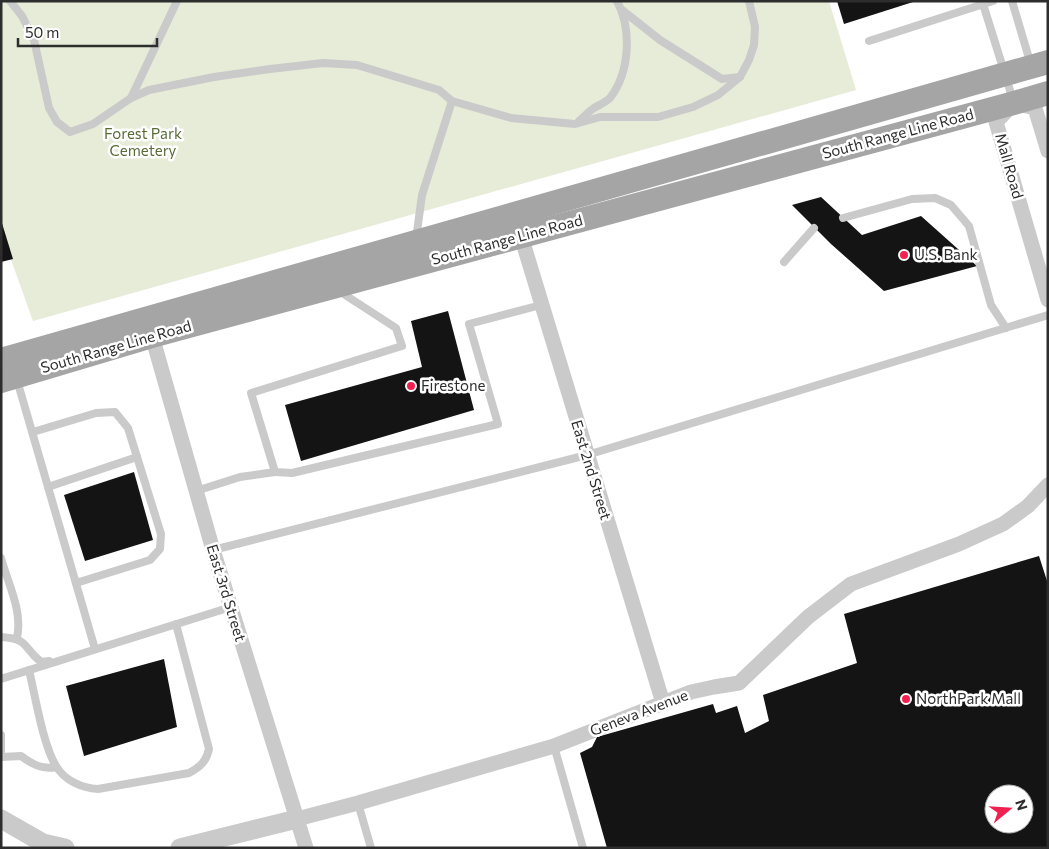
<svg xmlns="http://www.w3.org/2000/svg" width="1049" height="849" viewBox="0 0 1049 849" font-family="Commissioner,sans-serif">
	<rect width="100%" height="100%" fill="#fff"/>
	<polygon fill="#e6ecd8" points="1,1 829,1 856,90 33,321 1,232"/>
	<g fill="#141414" fill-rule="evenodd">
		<polygon points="837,1 913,1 913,2 844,24"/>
		<polygon points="821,197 862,235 921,216 977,266 884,291 831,244 792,205"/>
		<polygon points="1,220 13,259 1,262"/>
		<polygon points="448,311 474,410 301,461 285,405 422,367 411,321"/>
		<polygon points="134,472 153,540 85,561 64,495"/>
		<path d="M 1039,556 L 1048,584 L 1048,848 L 607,848 L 580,753 L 592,747 L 597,737 L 713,704 L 716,713 L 737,706 L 745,733 L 769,721 L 763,695 L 857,663 L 844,614 ZM 994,794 L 1024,794 L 1024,824 L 994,824 Z"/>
		<polygon points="164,659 177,727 84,756 66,686"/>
	</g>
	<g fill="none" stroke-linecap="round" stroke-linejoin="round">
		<g stroke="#cacaca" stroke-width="8">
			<polyline points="10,1 22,16 34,40 49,108 57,122 70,132 93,124 131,98 149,90 214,77 270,69 323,63 357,65 439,90 452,101 511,118 575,124 600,117 658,117 693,107 718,95 740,77 749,60 754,45 755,27 749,1"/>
			<polyline points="1012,1 1031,65"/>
			<polyline points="983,4 1013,100"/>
			<polyline points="622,10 660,40 722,79 740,77"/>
			<polyline points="869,41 993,1"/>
			<polyline points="131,98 177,1"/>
			<path d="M 579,121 C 584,117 588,112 594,108 C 599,105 606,102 610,98 C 630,72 632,29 617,1"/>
			<polyline points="843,218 912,199 935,198 951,205 969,226 991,305 1006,328"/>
			<polyline points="416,239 422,195 452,101"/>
			<polyline points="784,262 814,228"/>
			<polyline points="339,291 396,328 402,346 251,393 275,472 292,473 498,424 469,324 541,305"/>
			<polyline points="17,380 95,649"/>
			<polyline points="33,432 96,413 115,412 128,428 161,534 160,549 150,560 76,583"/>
			<polyline points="48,487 137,457"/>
			<polyline points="196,491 240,477 275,472"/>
			<polyline points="213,550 587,455 1048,315"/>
			<path d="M 1,558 C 8,584 23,611 17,638"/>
			<path d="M 1,637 C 30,639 22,647 41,662 L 49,661"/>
			<path d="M 29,670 C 35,695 43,745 56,766 C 65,781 82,788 98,789 L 189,773 C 200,767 206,762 209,749 L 176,624"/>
			<polyline points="1,679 231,607"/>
			<polyline points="1,735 1,752"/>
			<polyline points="554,746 583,848"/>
			<path d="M 1,757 L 21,756 C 32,764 42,770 56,767"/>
			<polyline points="358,803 371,848"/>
		</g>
		<g stroke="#cacaca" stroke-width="15">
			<polyline points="1048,151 1035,108 1014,103 996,122 1048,300"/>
			<polyline points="521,236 663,703"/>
			<polyline points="152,336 213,550 306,848"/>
			<polyline points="297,819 358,803 554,746 691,692 714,687 739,683 808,617 851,584 959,544 1003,524 1028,506 1048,485"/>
		</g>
		<g stroke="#cacaca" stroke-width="19">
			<polyline points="1,819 43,843 65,848"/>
			<polyline points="180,848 297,819"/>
		</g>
		<g stroke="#a5a5a5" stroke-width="24">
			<polyline points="1,360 1048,62"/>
			<polyline points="1,381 152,336 1014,103 1048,93"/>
		</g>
	</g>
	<g fill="#f22051" stroke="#fff" stroke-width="2">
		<circle cx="904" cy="255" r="5"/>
		<circle cx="411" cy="386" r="5"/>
		<circle cx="906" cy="699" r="5"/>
	</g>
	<g text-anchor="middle" stroke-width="5" stroke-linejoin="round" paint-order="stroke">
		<g font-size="15" fill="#586b37" stroke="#fff">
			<text x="143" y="139">Forest Park<tspan x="143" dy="17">Cemetery</tspan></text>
		</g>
		<g font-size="15" fill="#2d2d2d" stroke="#fff">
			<text transform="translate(898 134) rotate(-15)" y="5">South Range Line Road</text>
			<text transform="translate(1009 166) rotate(74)" y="5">Mall Road</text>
			<text transform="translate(507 240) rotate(-15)" y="5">South Range Line Road</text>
			<text transform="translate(116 347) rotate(-16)" y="5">South Range Line Road</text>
			<text transform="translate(591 470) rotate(73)" y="5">East 2nd Street</text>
			<text transform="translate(226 593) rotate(73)" y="5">East 3rd Street</text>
			<text transform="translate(639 713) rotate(-21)" y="5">Geneva Avenue</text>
		</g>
		<g font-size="15" fill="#2d2d2d" stroke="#fff" text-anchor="start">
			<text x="914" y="260">U.S. Bank</text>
			<text x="421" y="391">Firestone</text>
			<text x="916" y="704">NorthPark Mall</text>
		</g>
	</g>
	<rect width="1049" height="849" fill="none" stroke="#2d2d2d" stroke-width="5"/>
	<g transform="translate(1009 809) rotate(72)"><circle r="24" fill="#ffffff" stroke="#ababab"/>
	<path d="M0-4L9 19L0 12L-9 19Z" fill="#f22051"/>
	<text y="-8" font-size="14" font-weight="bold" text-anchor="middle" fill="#2d2d2d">N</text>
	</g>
	<path d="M18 38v8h139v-8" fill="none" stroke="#2d2d2d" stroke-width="2.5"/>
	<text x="25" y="38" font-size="15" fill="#2d2d2d" stroke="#ffffff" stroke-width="4" paint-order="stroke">50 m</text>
</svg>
